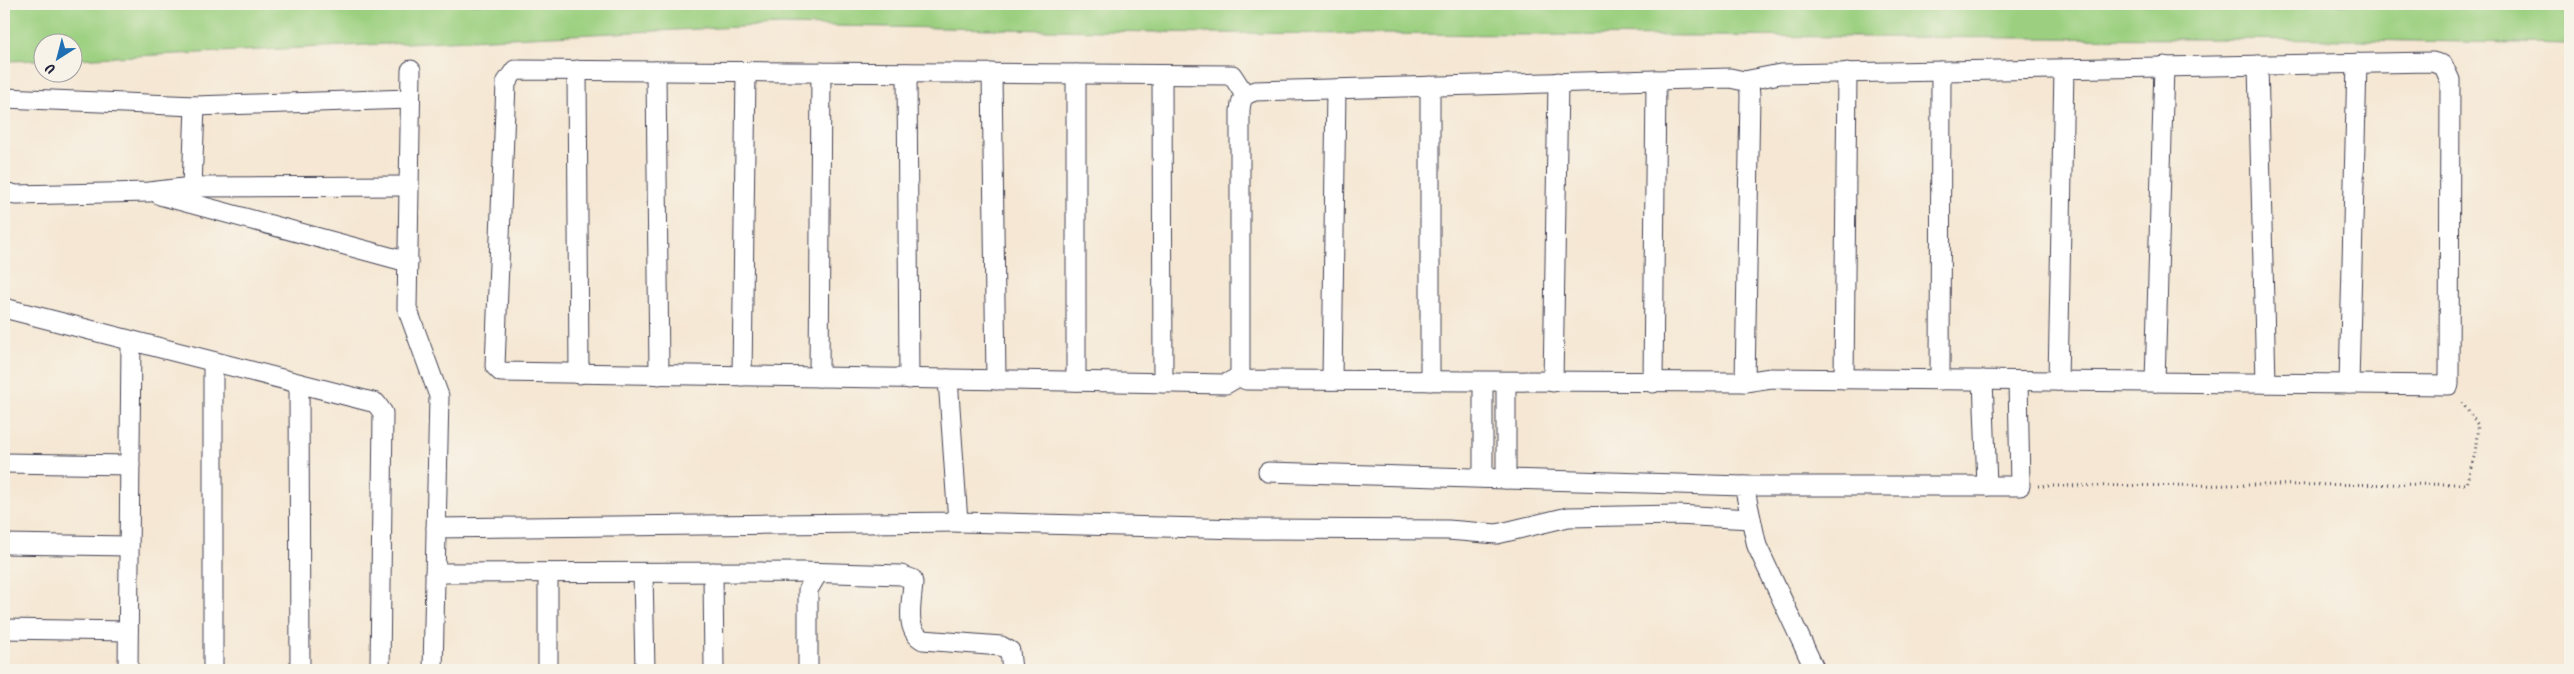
<svg xmlns="http://www.w3.org/2000/svg" width="2574" height="674" viewBox="0 0 2574 674" font-family="Kalam,sans-serif">
	<rect width="100%" height="100%" fill="#f7f3e8"/>
	<filter id="ink" filterUnits="userSpaceOnUse"><feTurbulence type="fractalNoise" baseFrequency=".02" numOctaves="2"/><feDisplacementMap in="SourceGraphic" scale="10" xChannelSelector="R" yChannelSelector="G"/><feConvolveMatrix kernelMatrix="1 2 1 2 8 2 1 2 1" color-interpolation-filters="sRGB"/></filter>
	<filter id="wash" filterUnits="userSpaceOnUse"><feTurbulence type="fractalNoise" baseFrequency=".0096" numOctaves="4" result="noise"/><feDisplacementMap in="SourceGraphic" scale="20" xChannelSelector="R" yChannelSelector="G"/><feGaussianBlur stdDeviation="1.12" result="paint"/><feColorMatrix in="noise" values="0 0 0 0 0 0 0 0 0 0 0 0 0 0 0 0 0 1.4 0 .05"/><feComposite in="paint" operator="in"/></filter>
	<g filter="url(#wash)">
		<rect width="100%" height="100%" fill="#f5e7d3"/>
		<polygon fill="#9cd080" stroke="#5f795e" points="4,4 2570,4 2570,44 2361,40 1213,33 780,25 73,59 72,42 42,42 42,60 4,61"/>
	</g>
	<g filter="url(#ink)">
		<g fill="none" stroke-linecap="round" stroke-linejoin="round">
			<defs>
				<g id="minor">
					<polyline points="2258,65 2266,383"/>
					<polyline points="411,70 407,308 439,396 433,670"/>
					<polyline points="577,70 579,374"/>
					<polyline points="656,71 659,375"/>
					<polyline points="907,73 909,379"/>
					<polyline points="992,73 996,380"/>
					<polyline points="1076,74 1076,381"/>
					<polyline points="1162,75 1163,383"/>
					<path d="M 1730,78 L 1744,81 L 1749,85 L 1750,95 L 1745,382 L 1246,380 L 1240,376 L 1240,111 C 1241,98 1243,95 1255,91 Z"/>
					<polyline points="1744,81 1780,74 2432,62 2443,65 2450,80 2449,385 1771,378 1745,382"/>
					<polyline points="1430,86 1430,381"/>
					<polyline points="4,98 195,106 410,99"/>
					<polyline points="192,187 195,106"/>
					<polyline points="4,192 16,195 149,192 192,187 409,186"/>
					<polyline points="160,195 408,262"/>
					<polyline points="4,308 376,403 383,413 380,670"/>
					<polyline points="742,376 746,72"/>
					<polyline points="819,377 821,72"/>
					<polyline points="948,379 1226,384 1240,376"/>
					<polyline points="1844,379 1847,72"/>
					<polyline points="1332,380 1336,89"/>
					<polyline points="1940,380 1941,71"/>
					<polyline points="1983,380 1987,486"/>
					<polyline points="2058,381 2064,69"/>
					<polyline points="1506,382 1506,479"/>
					<polyline points="1553,382 1558,82"/>
					<polyline points="2155,382 2164,66"/>
					<polyline points="1653,383 1656,80"/>
					<polyline points="299,384 300,670"/>
					<polyline points="2349,384 2357,63"/>
					<polyline points="4,463 130,465"/>
					<polyline points="1268,472 1744,486 1757,546 1815,670"/>
					<polyline points="1483,478 1483,382"/>
					<polyline points="1744,486 2020,486 2018,381"/>
					<polyline points="958,522 1243,529 1448,530 1497,534 1568,517 1677,515 1751,519"/>
					<polyline points="436,528 958,522 948,379 501,372 495,366 506,83 515,70 1232,75 1245,95"/>
					<polyline points="4,544 129,546"/>
					<polyline points="713,572 714,670"/>
					<path d="M 435,573 L 802,572 L 901,575 L 912,579 L 913,583 C 912,602 904,630 923,640 L 1001,646 L 1010,651 L 1012,670"/>
					<polyline points="548,573 548,670"/>
					<polyline points="643,573 645,670"/>
					<polyline points="4,629 128,631"/>
					<polyline points="128,670 131,341"/>
					<polyline points="213,670 213,362"/>
					<polyline points="808,670 808,590 818,573"/>
				</g>
			</defs>
			<use href="#minor" stroke="#424052" stroke-width="21"/>
			<polyline stroke="#424052" stroke-width="3" stroke-dasharray="1 4" stroke-linecap="butt" points="2038,486 2466,484 2475,454 2478,425 2460,400"/>
			<use href="#minor" stroke="#fff" stroke-width="19"/>
		</g>
	</g>
	<rect width="2574" height="674" fill="none" stroke="#f7f3e8" stroke-width="20"/>
	<g transform="translate(58 58) rotate(216)"><circle r="24" fill="#f7f3e8" stroke="#a29fa3"/>
	<path d="M0-4L9 19L0 12L-9 19Z" fill="#1f6fb2"/>
	<text y="-8" font-size="14" font-weight="bold" text-anchor="middle" fill="#22223b">U</text>
	</g>
</svg>
